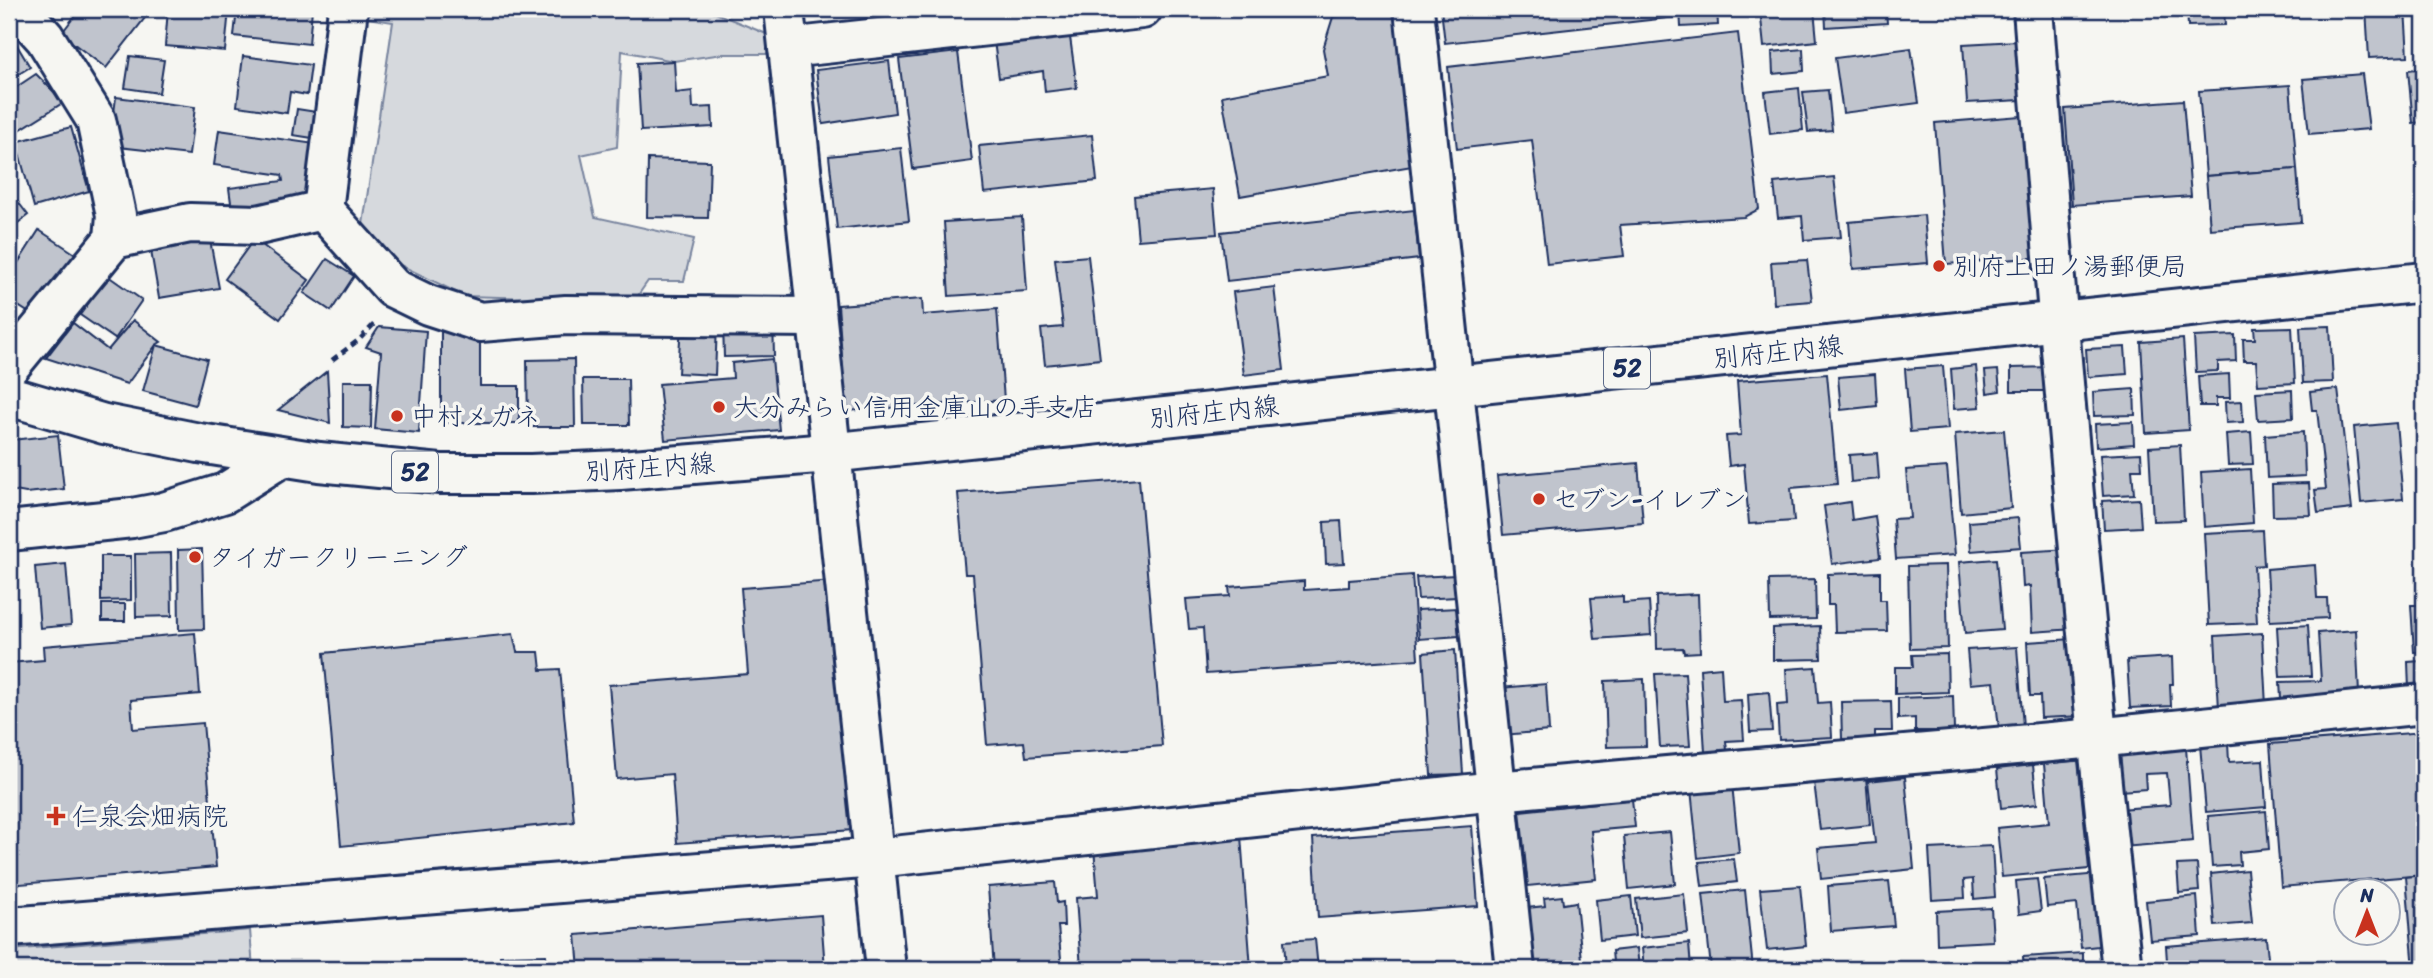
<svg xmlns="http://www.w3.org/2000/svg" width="2433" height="978" viewBox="0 0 2433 978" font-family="Sriracha,'Klee One',sans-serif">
	<rect width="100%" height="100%" fill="#f6f6f2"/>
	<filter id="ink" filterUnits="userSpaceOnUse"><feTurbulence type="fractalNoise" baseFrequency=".0143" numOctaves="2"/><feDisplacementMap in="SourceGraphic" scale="14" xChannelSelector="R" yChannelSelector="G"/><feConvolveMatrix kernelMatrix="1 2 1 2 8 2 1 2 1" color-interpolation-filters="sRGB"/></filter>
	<g filter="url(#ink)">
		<g fill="#d6d9dd" stroke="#78849e" stroke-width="2">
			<polygon points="369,9 706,9 769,35 768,54 723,54 674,61 622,51 617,147 581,155 595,217 694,239 684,281 648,281 634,301 464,296 396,263 362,231 393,22 367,18"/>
			<polygon points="250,930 253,969 9,969 9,950"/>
		</g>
		<g fill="#c0c4cd" stroke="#1b2f5e" stroke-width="2">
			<polygon points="80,9 149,9 151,10 106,68 61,34"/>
			<polygon points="168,9 229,9 225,51 165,46"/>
			<polygon points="237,9 312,9 309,44 234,36"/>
			<polygon points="1382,9 1402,9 1429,163 1240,196 1222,96 1328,76 1323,49 1333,17"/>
			<polygon points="1441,9 1676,9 1676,17 1445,43"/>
			<polygon points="1680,9 1717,9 1718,25 1681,27"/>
			<polygon points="1760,9 1814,9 1817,41 1764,47"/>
			<polygon points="1825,9 1886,9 1887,23 1826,27"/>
			<polygon points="2187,9 2224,9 2225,25 2188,26"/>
			<polygon points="2366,9 2405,9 2408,56 2369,58"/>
			<polygon points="1069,30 1077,88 1045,92 1043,71 999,78 994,41"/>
			<polygon points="9,32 30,67 9,80"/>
			<polygon points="1738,33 1759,209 1744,217 1620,225 1624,256 1547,264 1532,140 1457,149 1448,67"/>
			<polygon points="2017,41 2021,100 1967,103 1963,44"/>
			<polygon points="1911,48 1919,103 1843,113 1835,58"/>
			<polygon points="1803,49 1804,71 1773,74 1772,52"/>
			<polygon points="958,52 972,161 913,169 899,59"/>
			<polygon points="130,56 164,60 159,93 125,88"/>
			<polygon points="243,56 311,65 307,95 290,92 287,113 237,106"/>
			<polygon points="674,61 676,93 692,91 693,108 712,107 713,127 641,131 637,63"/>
			<polygon points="889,61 895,113 823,124 816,70"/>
			<polygon points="2424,68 2424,122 2413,123 2408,70"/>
			<polygon points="36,74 64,102 13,134 9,127 9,92"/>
			<polygon points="2362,74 2369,129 2309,134 2303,79"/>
			<polygon points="2290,85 2297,169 2206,176 2199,91"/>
			<polygon points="1799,88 1803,130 1770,134 1765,92"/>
			<polygon points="1828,90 1832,130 1808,132 1803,92"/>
			<polygon points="116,97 195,107 189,155 110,146"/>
			<polygon points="2183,100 2191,196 2072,205 2065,109"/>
			<polygon points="297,109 323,113 319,139 293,135"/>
			<polygon points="2033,115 2044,257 1946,264 1935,123"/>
			<polygon points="71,127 89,191 34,207 16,142"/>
			<polygon points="219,130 315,144 307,201 232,210 229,188 283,181 282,175 214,165"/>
			<polygon points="1092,135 1097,181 984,193 979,146"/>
			<polygon points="901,148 909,221 837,229 829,156"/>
			<polygon points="648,159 710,161 708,218 647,217"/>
			<polygon points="2297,169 2301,222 2210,229 2206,176"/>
			<polygon points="1834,177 1841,237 1804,240 1802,216 1778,218 1774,183"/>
			<polygon points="1213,189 1217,234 1138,240 1134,196"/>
			<polygon points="9,190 28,215 9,230"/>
			<polygon points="1414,210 1419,259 1227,281 1221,232"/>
			<polygon points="1924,215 1928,263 1853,269 1849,222"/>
			<polygon points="1022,217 1027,291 949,296 944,222"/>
			<polygon points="39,230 77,255 37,318 9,300 9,277"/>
			<polygon points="254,239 309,280 280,319 225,279"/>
			<polygon points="210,240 219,288 159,298 151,251"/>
			<polygon points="1088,256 1100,359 1045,365 1041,329 1063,327 1055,259"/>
			<polygon points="327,259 354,276 331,311 304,293"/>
			<polygon points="1807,260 1812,301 1774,304 1771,262"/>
			<polygon points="108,276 142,300 115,339 80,315"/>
			<polygon points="1274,287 1284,370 1244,375 1233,292"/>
			<polygon points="922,299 923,315 997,309 1004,400 846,411 838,305"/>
			<polygon points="133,320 161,342 156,345 127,384 46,358 73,323 108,350"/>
			<polygon points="773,320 774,356 724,357 723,322"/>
			<polygon points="441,322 480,322 480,386 519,386 519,423 441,423"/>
			<polygon points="681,323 717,325 715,375 678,373"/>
			<polygon points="2330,326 2333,382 2303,383 2300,327"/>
			<polygon points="379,327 426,331 419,433 375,429 381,352 366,347"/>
			<polygon points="2292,327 2295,383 2258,385 2256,361 2244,361 2243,339 2255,339 2254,328"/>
			<polygon points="2235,335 2236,361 2218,362 2218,371 2196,372 2194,337"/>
			<polygon points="2183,339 2189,430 2146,433 2141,342"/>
			<polygon points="156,345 207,359 195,405 143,391"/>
			<polygon points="2125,347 2127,374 2088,377 2086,349"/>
			<polygon points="574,359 575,427 528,427 527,360"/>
			<polygon points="772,359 779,430 665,440 659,384 733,378 732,363"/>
			<polygon points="1943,366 1948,429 1910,432 1905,369"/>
			<polygon points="1976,366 1980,407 1954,409 1951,369"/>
			<polygon points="2051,367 2051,391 2011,391 2011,368"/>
			<polygon points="1998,370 2000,391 1987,393 1985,371"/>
			<polygon points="327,371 330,423 278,410"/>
			<polygon points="1827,374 1837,484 1791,488 1794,521 1749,524 1744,464 1729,466 1726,436 1741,435 1737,381"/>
			<polygon points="1875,374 1877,406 1841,410 1838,377"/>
			<polygon points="2229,374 2230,398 2216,398 2216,406 2200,406 2198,376"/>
			<polygon points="583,379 628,379 629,425 584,425"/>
			<polygon points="343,381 372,381 371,428 343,427"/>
			<polygon points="2134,389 2135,415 2094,416 2093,392"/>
			<polygon points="2338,389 2352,509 2318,513 2315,490 2326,489 2317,410 2312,410 2310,392"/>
			<polygon points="2292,390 2293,418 2258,420 2256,392"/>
			<polygon points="2242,401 2243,422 2226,423 2225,402"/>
			<polygon points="9,420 12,440 58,435 64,489 26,493 9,490"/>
			<polygon points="2133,422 2134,444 2096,447 2095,424"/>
			<polygon points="2396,423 2403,499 2361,503 2354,427"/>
			<polygon points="2004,430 2011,508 1961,513 1955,434"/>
			<polygon points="2251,432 2253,464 2228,465 2226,434"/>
			<polygon points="2303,432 2305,476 2267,478 2265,435"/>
			<polygon points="2180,445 2184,520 2153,521 2149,447"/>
			<polygon points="1877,453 1879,479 1851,482 1849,455"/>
			<polygon points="2141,453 2142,469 2132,469 2134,494 2103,496 2100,455"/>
			<polygon points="1638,463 1643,523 1503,535 1497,476"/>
			<polygon points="1947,467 1955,555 1896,559 1893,519 1910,518 1906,470"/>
			<polygon points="2250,469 2253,523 2204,527 2201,472"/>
			<polygon points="1139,479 1162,746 1026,757 1024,742 987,745 973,574 965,574 958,493"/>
			<polygon points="2309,483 2311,515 2273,516 2272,484"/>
			<polygon points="2139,499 2141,527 2104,529 2102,501"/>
			<polygon points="1850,502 1852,520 1875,516 1880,558 1832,564 1824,506"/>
			<polygon points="2018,518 2021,547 1971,551 1969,522"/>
			<polygon points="1341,521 1344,563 1326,564 1324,522"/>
			<polygon points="2262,530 2264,565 2254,566 2257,623 2209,625 2204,533"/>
			<polygon points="202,549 204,629 179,630 178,550"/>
			<polygon points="2069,549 2074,629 2032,632 2030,586 2023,587 2021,552"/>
			<polygon points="171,553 172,616 136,617 135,554"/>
			<polygon points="101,556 131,556 131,600 101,601"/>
			<polygon points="1996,559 2002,630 1965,633 1959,562"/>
			<polygon points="66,564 71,625 40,628 35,567"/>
			<polygon points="1946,565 1948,648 1910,649 1908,566"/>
			<polygon points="2315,565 2317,598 2327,598 2328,618 2270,621 2267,569"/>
			<polygon points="1880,572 1880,600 1886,600 1887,631 1835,632 1834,605 1828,605 1828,574"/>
			<polygon points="1412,575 1418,659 1206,674 1203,628 1189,629 1186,599 1230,596 1229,587 1304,581 1304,590 1349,587 1349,580"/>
			<polygon points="1456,575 1457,597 1418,599 1416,577"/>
			<polygon points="1815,579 1816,619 1770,620 1769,580"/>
			<polygon points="833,581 853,830 677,843 672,774 617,779 609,685 748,674 741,588"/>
			<polygon points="1698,594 1700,652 1684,653 1683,648 1657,649 1656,596"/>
			<polygon points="2418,594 2424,594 2424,689 2409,690 2408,662 2421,661 2421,652 2414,652 2411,605 2418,605"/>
			<polygon points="1623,596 1623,603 1649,601 1651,635 1595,639 1591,598"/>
			<rect x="102" y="604" width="23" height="17"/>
			<polygon points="1458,608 1459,636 1419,639 1417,610"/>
			<polygon points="2308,625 2311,676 2280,677 2277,627"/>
			<polygon points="1820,626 1821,659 1773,660 1773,628"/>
			<polygon points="2356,630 2359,694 2281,698 2280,682 2321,681 2318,633"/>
			<polygon points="195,633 200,694 131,700 133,729 203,723 216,867 9,885 9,663 44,660 43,646"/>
			<polygon points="2262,633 2266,706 2219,709 2215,636"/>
			<polygon points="513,634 517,652 539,652 541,670 560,669 574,822 341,846 324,653"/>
			<polygon points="2073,639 2083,716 2041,718 2040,696 2030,696 2027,642"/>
			<polygon points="2017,647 2023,727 1999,729 1994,682 1970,684 1967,650"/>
			<polygon points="1455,650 1463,774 1431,775 1423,653"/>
			<polygon points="1947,654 1948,692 1895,694 1895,667 1913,667 1912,655"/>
			<polygon points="2172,657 2173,684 2170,684 2171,706 2130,708 2127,660"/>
			<polygon points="1721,667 1723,701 1741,700 1744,740 1726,741 1727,750 1705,752 1700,669"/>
			<polygon points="1815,667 1818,703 1830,702 1832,737 1779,740 1777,705 1788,704 1786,669"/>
			<polygon points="1685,673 1690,746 1660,747 1655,674"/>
			<polygon points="1644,679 1646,746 1607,747 1605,681"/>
			<polygon points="1546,684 1549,731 1503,735 1500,688"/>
			<polygon points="1769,692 1772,731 1750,732 1748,694"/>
			<polygon points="1953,696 1954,731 1915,731 1915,718 1898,719 1898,698"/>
			<polygon points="1891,701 1892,731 1875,731 1875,738 1842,739 1841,702"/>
			<polygon points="2424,732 2424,875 2281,887 2270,744"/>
			<polygon points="2228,743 2229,762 2263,760 2266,807 2206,812 2200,745"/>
			<polygon points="2186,748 2193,841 2123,847 2120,809 2170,805 2167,773 2145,774 2146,789 2120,791 2117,753"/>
			<polygon points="2078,760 2089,869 2002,877 1997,828 2049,823 2044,764"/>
			<polygon points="2033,765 2037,804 2001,808 1997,769"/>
			<polygon points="1866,777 1870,825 1820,830 1814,782"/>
			<polygon points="1905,777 1914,869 1821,879 1818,848 1875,843 1868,781"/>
			<polygon points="1732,784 1739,853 1698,858 1691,789"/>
			<polygon points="1632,799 1635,827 1591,831 1596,879 1528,886 1520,811"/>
			<polygon points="2266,811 2269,849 2239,852 2240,865 2212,867 2208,816"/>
			<polygon points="1472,826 1478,906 1318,918 1313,838"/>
			<polygon points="1670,832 1675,884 1629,889 1624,836"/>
			<polygon points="1241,836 1251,969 1081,969 1076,898 1098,896 1094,848"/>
			<polygon points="1992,846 1995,897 1974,899 1973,879 1964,880 1965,898 1932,900 1929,849"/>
			<polygon points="1734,859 1737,882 1702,886 1699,862"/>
			<polygon points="2197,864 2199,891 2179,893 2177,865"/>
			<polygon points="2247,870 2252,923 2215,926 2211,874"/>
			<polygon points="2099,874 2107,945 2081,948 2077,904 2047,907 2044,879"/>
			<polygon points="2424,875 2424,969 2414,969 2406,877"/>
			<polygon points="2037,879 2041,911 2019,914 2016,881"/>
			<polygon points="1889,881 1894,926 1831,931 1828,886"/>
			<polygon points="1055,882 1057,903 1063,902 1064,926 1058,926 1062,969 994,969 988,887"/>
			<polygon points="1800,886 1806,946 1767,950 1760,889"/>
			<polygon points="1745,890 1753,969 1732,969 1731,966 1711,968 1703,894"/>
			<polygon points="1684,894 1688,933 1640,938 1636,899"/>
			<polygon points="1562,896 1563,904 1576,902 1583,969 1533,969 1527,908 1545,906 1544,898"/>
			<polygon points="1631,896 1635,936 1600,940 1596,900"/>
			<polygon points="2197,896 2200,936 2150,940 2146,901"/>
			<polygon points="1991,908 1993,941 1937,944 1936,911"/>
			<polygon points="821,915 825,969 579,969 576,935"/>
			<polygon points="2266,938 2269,968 2159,969 2158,962 2167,961 2166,946"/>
			<polygon points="1315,939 1318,969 1286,969 1284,941"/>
			<polygon points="1689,943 1691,969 1644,969 1642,948"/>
			<polygon points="1637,948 1639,969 1604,969 1603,963 1613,962 1612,951"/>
			<polygon points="2083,953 2083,969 2024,969 2023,957"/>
			<polygon points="546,955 547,969 500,969 500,956"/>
			<polygon points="462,962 463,969 414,969 414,963"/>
			<polygon points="2010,963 2010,969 1947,969 1947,967"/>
		</g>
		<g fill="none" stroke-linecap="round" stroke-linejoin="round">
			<defs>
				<g id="street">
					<polyline points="784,9 886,969"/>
					<polyline points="1414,9 1515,969"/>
					<path d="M 2033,9 C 2058,329 2086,650 2122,969"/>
					<polyline points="788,48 1142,9"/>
					<polyline points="323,210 393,288 428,305 480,322 566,315 816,317"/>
					<polyline points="114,239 190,223 258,225 323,210 348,9"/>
					<polyline points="9,367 114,239 116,215 96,120 45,38 19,9"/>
					<polyline points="9,927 875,858 1496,791 2096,738 2424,704"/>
				</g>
				<polyline id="secondary" points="9,531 132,518 164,512 225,493 282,457"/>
				<polyline id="primary" points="9,396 104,424 199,443 319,462 440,474 531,474 620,470 829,453 2424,282"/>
			</defs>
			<use href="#street" stroke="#1b2f5e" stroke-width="44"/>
			<use href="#secondary" stroke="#1b2f5e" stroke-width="44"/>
			<use href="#primary" stroke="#1b2f5e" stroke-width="44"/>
			<polyline stroke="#1b2f5e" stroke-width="4.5" stroke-dasharray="7 5" stroke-linecap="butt" points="332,360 360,339 376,322"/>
			<use href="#street" stroke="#f6f6f2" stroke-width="38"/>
			<use href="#secondary" stroke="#f6f6f2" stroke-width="38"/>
			<use href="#primary" stroke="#f6f6f2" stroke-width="38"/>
		</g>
	</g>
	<g fill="#c8321e" stroke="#f6f6f2" stroke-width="2.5">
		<circle cx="1939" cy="266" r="7"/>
		<circle cx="719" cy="407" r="7"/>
		<circle cx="397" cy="416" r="7"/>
		<circle cx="1539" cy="499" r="7"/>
		<circle cx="195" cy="557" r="7"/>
		<path d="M52.5 805.5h7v7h7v7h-7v7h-7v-7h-7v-7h7z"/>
	</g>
	<g text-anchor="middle" stroke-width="7" stroke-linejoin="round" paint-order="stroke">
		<g fill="#f6f6f2" stroke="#5d6b8a" stroke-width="2">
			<rect x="1604" y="347.5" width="46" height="41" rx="5"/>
			<rect x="392" y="451.5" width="46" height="41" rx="5"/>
		</g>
		<g font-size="24" font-weight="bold" fill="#1b2f5e">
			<text x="1627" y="376">52</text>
			<text x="415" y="480">52</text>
		</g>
		<g font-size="26" fill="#1b2f5e" stroke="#f6f6f2" text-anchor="start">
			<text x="1953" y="275">別府上田ノ湯郵便局</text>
			<text x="733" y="416">大分みらい信用金庫山の手支店</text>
			<text x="411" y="425">中村メガネ</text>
			<text x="1553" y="508">セブン-イレブン</text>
			<text x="209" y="566">タイガークリーニング</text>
			<text x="72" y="825">仁泉会畑病院</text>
		</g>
		<g font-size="26" fill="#1b2f5e" stroke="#f6f6f2">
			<text transform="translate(1778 352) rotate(-6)" y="9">別府庄内線</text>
			<text transform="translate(1214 412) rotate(-6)" y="9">別府庄内線</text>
			<text transform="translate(650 467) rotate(-4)" y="9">別府庄内線</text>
		</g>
	</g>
	<rect width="2433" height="978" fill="none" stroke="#f6f6f2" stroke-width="35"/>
	<rect x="18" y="18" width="2398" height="943" fill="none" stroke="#1b2f5e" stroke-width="2.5" filter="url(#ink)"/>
	<g transform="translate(2367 912)"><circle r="33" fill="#f6f6f2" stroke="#9ea6b7" stroke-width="2"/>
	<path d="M0-5L12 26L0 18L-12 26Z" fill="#c8321e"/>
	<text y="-10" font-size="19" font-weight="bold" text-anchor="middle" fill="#1b2f5e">N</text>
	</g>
</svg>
